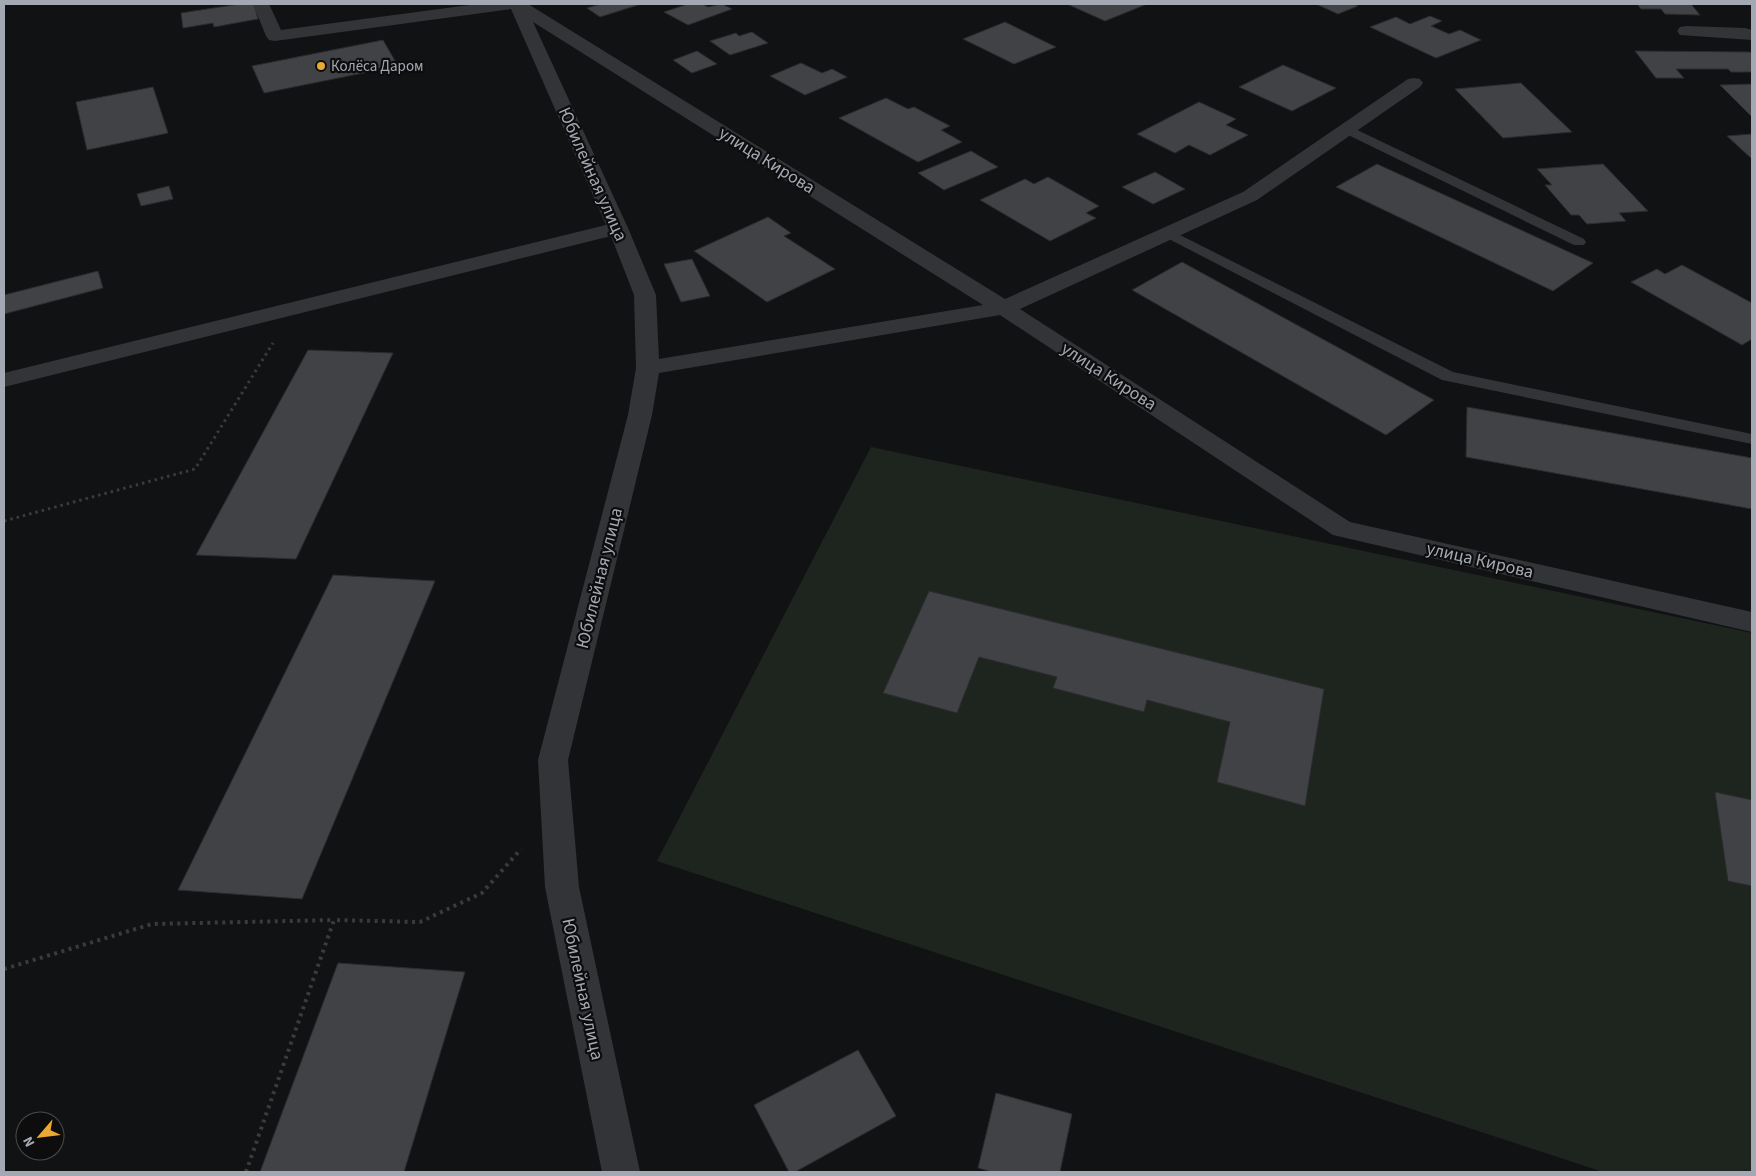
<svg xmlns="http://www.w3.org/2000/svg" width="1756" height="1176" viewBox="0 0 1756 1176" font-family="'Source Sans 3',sans-serif">
	<rect width="100%" height="100%" fill="#111213"/>
	<polygon fill="#1e251f" points="871,447 1752,633 1752,1172 1603,1172 657,861"/>
	<g fill="#404246" stroke="#2c2c2f">
		<polygon points="240,4 254,4 258,19 214,27 213,23 183,28 181,13"/>
		<polygon points="601,4 641,4 600,17 587,8"/>
		<polygon points="688,4 702,4 708,7 722,4 732,9 688,25 664,12"/>
		<polygon points="1067,4 1147,4 1105,21"/>
		<polygon points="1316,4 1353,4 1358,6 1338,14"/>
		<polygon points="1637,4 1691,4 1700,15 1665,14 1661,9 1641,9"/>
		<polygon points="1430,16 1442,21 1431,26 1449,34 1460,30 1481,40 1436,58 1370,27 1396,17 1410,24"/>
		<polygon points="1005,22 1056,47 1014,64 963,39"/>
		<polygon points="752,32 768,43 730,55 710,41 736,33 739,36"/>
		<polygon points="383,40 398,66 264,93 252,66"/>
		<polygon points="697,51 717,64 692,73 673,60"/>
		<polygon points="1635,51 1750,52 1752,54 1752,72 1731,72 1728,69 1676,69 1684,78 1656,78"/>
		<polygon points="801,63 822,73 832,69 847,77 805,95 770,76"/>
		<polygon points="1283,65 1336,88 1292,111 1239,87"/>
		<polygon points="1521,83 1572,132 1503,138 1455,89"/>
		<polygon points="1752,84 1752,117 1720,85"/>
		<polygon points="153,87 168,133 87,150 76,102"/>
		<polygon points="886,98 908,109 914,107 950,126 941,130 962,142 918,162 839,118"/>
		<polygon points="1199,102 1236,119 1226,125 1248,135 1210,155 1189,145 1175,153 1137,134"/>
		<polygon points="1752,134 1752,159 1727,136"/>
		<polygon points="971,151 998,167 944,190 918,173"/>
		<polygon points="1377,164 1593,263 1553,291 1336,187"/>
		<polygon points="1603,164 1648,211 1619,213 1626,221 1587,224 1579,215 1571,215 1545,185 1552,185 1537,169"/>
		<polygon points="1155,172 1185,189 1153,204 1122,187"/>
		<polygon points="1048,177 1099,206 1086,213 1096,218 1050,241 980,200 1025,179 1034,184"/>
		<polygon points="169,186 173,199 141,206 137,194"/>
		<polygon points="768,217 791,233 784,236 835,269 767,302 694,251"/>
		<polygon points="692,259 710,296 681,302 664,264"/>
		<polygon points="1182,262 1434,400 1386,435 1132,290"/>
		<polygon points="1682,265 1752,303 1752,339 1742,345 1631,282 1657,269 1665,274"/>
		<polygon points="98,271 103,288 4,314 4,295"/>
		<polygon points="308,350 393,353 296,559 196,555"/>
		<polygon points="1467,407 1752,458 1752,509 1466,457"/>
		<polygon points="333,575 435,581 302,899 178,890"/>
		<polygon points="929,591 1324,689 1305,806 1217,782 1230,722 1147,700 1144,712 1053,688 1057,677 979,657 957,713 883,693"/>
		<polygon points="1715,792 1752,800 1752,886 1728,881"/>
		<polygon points="338,963 465,972 404,1172 260,1172"/>
		<polygon points="858,1050 896,1116 795,1172 789,1172 754,1105"/>
		<polygon points="996,1093 1072,1114 1060,1172 992,1172 978,1168"/>
	</g>
	<g fill="none" stroke-linecap="round" stroke-linejoin="round">
		<polyline stroke="#393b3f" stroke-width="3" stroke-dasharray="2.5 4" stroke-linecap="butt" points="4,521 195,469 273,343"/>
		<g stroke="#393b3f" stroke-width="4" stroke-dasharray="3 4.5" stroke-linecap="butt">
			<polyline points="4,969 152,924 334,920"/>
			<polyline points="246,1172 334,920 420,922 482,893 521,849"/>
		</g>
		<g fill="#333438" fill-rule="evenodd">
			<polygon points="1347,125 1584,239 1586,242 1584,245 1574,245 1342,132 1341,129 1342,126"/>
			<polygon points="1168,229 1453,372 1752,434 1752,444 1442,380 1163,236 1161,233 1163,230"/>
		</g>
		<g fill="#333438" fill-rule="evenodd">
			<path d="M 253,4 L 269,4 L 281,30 L 477,4 L 528,4 L 1005,299 L 1243,192 L 1408,79 L 1414,78 L 1420,79 L 1423,83 L 1420,87 L 1257,200 L 1020,309 L 1350,522 L 1752,612 L 1752,632 L 1333,535 L 1000,315 L 659,373 L 652,415 L 568,760 L 579,887 L 640,1172 L 602,1172 L 545,887 L 538,760 L 628,415 L 636,368 L 634,295 L 611,236 L 4,387 L 4,373 L 606,225 L 511,9 L 275,41 L 269,40 L 266,36 ZM 533,22 L 983,305 L 659,359 L 656,295 L 628,228 Z"/>
			<polygon points="1686,26 1745,28 1752,30 1752,40 1680,35 1677,31 1680,27"/>
		</g>
	</g>
	<circle fill="#eba832" stroke="#0d0d0e" stroke-width="2" cx="321" cy="66" r="5"/>
	<g text-anchor="middle" stroke-width="4.5" stroke-linejoin="round" paint-order="stroke">
		<g font-size="15" fill="#a3a9b3" stroke="#0d0d0e" text-anchor="start">
			<text x="331" y="71">Колёса Даром</text>
		</g>
		<g font-size="18" fill="#a3a9b3" stroke="#0d0d0e">
			<text transform="translate(767 160) rotate(32)" y="6">улица Кирова</text>
			<text transform="translate(593 174) rotate(66)" y="6">Юбилейная улица</text>
			<text transform="translate(1109 376) rotate(33)" y="6">улица Кирова</text>
			<text transform="translate(1480 560) rotate(13)" y="6">улица Кирова</text>
			<text transform="translate(599 578) rotate(-76)" y="6">Юбилейная улица</text>
			<text transform="translate(583 989) rotate(78)" y="6">Юбилейная улица</text>
		</g>
	</g>
	<rect width="1756" height="1176" fill="none" stroke="#a3a9b3" stroke-width="10"/>
	<g transform="translate(40 1136) rotate(242)"><circle r="24" fill="#0d0d0e" stroke="#494b50"/>
	<path d="M0-4L9 19L0 12L-9 19Z" fill="#eba832"/>
	<text y="-8" font-size="14" font-weight="bold" text-anchor="middle" fill="#a3a9b3">N</text>
	</g>
</svg>
